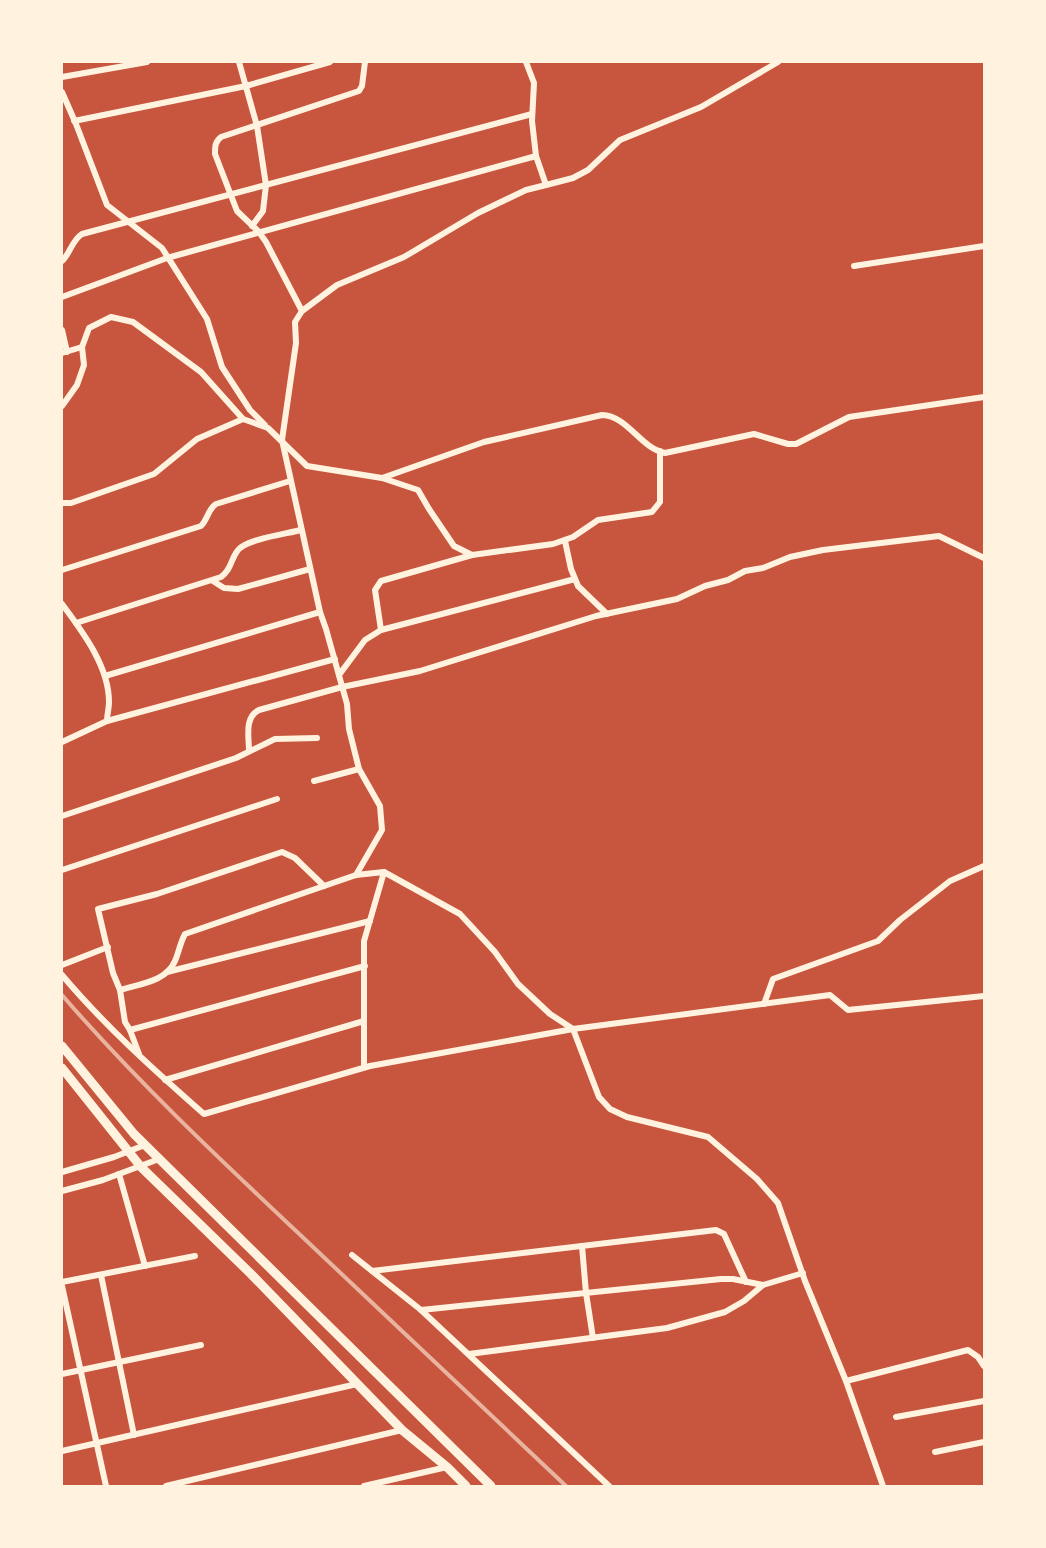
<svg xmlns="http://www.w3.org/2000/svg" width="1046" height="1548" viewBox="0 0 1046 1548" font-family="Quicksand,sans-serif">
	<rect width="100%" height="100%" fill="#c8553d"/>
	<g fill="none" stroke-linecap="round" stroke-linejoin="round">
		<g stroke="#fff3e0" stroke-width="6">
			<polyline points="239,62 257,126 266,185 263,211 252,226"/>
			<polyline points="526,62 534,83 532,121 536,156"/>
			<polyline points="62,77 147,62"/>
			<polyline points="62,92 76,124 107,205 162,248 207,319 222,367 250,410 265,425"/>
			<polyline points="74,121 246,86 330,62"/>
			<path d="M 62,261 C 70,254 72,240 82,234 L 532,114"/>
			<polyline points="854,266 984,246"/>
			<polyline points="62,297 167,258 536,156 546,185 573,178 588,170 620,140 701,107 778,62"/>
			<path d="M 302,311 L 266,242 L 259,232 L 237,211 L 215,154 C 215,146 215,142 221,137 L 359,91 L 362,86 L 365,62"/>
			<polyline points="62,330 67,352"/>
			<polyline points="62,353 82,347"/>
			<polyline points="62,406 77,385 84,365 82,347 89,328 111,317 133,322 201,372 243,419 268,428 307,466 382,478 418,490 429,509 454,546 472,555 553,544 573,537 598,520 652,512 660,502 660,451"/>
			<path d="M 382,478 L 484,442 L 602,415 C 628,416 640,448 665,453 L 754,434 L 788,444 L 796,444 L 849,417 L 984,397"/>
			<polyline points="62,503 71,503 154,474 197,439 243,419"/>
			<polyline points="565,541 571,569 578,586 607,614"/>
			<path d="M 62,570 L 201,526 C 208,519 208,509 216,504 L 290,481"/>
			<polyline points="213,581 224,588 238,589 310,569"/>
			<path d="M 62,604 C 82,631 109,666 109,702 C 109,708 107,715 107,721"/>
			<path d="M 76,623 L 221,577 C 232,569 230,560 238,550 C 247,539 286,534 301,530"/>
			<polyline points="381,630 375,590 381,581 472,555"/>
			<polyline points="339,675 365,640 381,630 575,579"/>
			<polyline points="105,676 320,612"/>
			<polyline points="62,742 107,721 335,659"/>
			<path d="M 249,751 C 249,737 244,717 259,710 L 342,687 L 420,671 L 596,616 L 677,599 L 705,586 L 728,580 L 745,571 L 763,568 L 790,557 L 823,550 L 939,536 L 984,558"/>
			<polyline points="314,781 359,769"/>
			<polyline points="62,816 236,758 275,739 317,738"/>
			<polyline points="62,870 277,799"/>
			<polyline points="356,875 382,830 380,806 359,769 349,729 347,704 326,629 320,612 282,440 296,343 295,322 302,311 337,285 404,257 478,213 526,190 546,185"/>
			<polyline points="62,965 108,947"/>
			<polyline points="167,972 370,921"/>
			<path d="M 62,975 C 105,1026 154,1070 204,1114 L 370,1066 L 573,1029 L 599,1097 L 610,1109 L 627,1117 L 708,1137 L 757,1179 L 778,1203 L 805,1281 L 846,1381 L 883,1486"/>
			<path d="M 120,990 C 139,984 166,982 175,961 C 179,952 180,943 185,934 L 356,875 L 384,872 L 460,914 L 495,952 L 518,984 L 550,1014 L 573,1029 L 830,995 L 848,1010 L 984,996"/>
			<polyline points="764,1004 773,979 878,941 900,920 950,881 984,866"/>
			<polyline points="130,1030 365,966"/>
			<polyline points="139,1054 130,1030 125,1022 120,990 113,973 98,909 157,894 282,852 295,858 324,886"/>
			<polyline points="364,1067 364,941 384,872"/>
			<polyline points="165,1080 364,1021"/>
			<polyline points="62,1172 114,1157 145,1145"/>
			<polyline points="119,1174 145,1266"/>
			<polyline points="62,1191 103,1180 159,1159"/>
			<polyline points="582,1246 586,1293 593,1338"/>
			<polyline points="352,1255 421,1310 609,1486"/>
			<polyline points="372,1271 716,1230 724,1234 746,1282"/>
			<polyline points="101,1275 134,1435"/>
			<polyline points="62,1282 195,1256"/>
			<polyline points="62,1286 106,1486"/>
			<polyline points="421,1310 721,1279 733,1279 763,1285"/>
			<polyline points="469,1354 667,1328 725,1312 744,1301 763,1285 803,1273"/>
			<polyline points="62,1374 201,1345"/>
			<polyline points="846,1381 968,1350 978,1357 984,1366"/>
			<polyline points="896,1417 984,1401"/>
			<polyline points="62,1451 357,1384"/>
			<polyline points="935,1452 984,1442"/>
			<polyline points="166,1486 402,1430"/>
			<polyline points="364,1486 447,1467"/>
		</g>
		<g stroke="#fff3e0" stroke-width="9">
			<polyline points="62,1046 134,1134 491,1486"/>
			<polyline points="62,1068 141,1167 251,1274 402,1430 447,1467 466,1486"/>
		</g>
		<path stroke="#e9b49f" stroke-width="4" d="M 62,995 C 139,1084 226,1165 312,1246 C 396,1326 481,1406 566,1486"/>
	</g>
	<rect width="1046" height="1548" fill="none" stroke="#fff3e0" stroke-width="126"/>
</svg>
